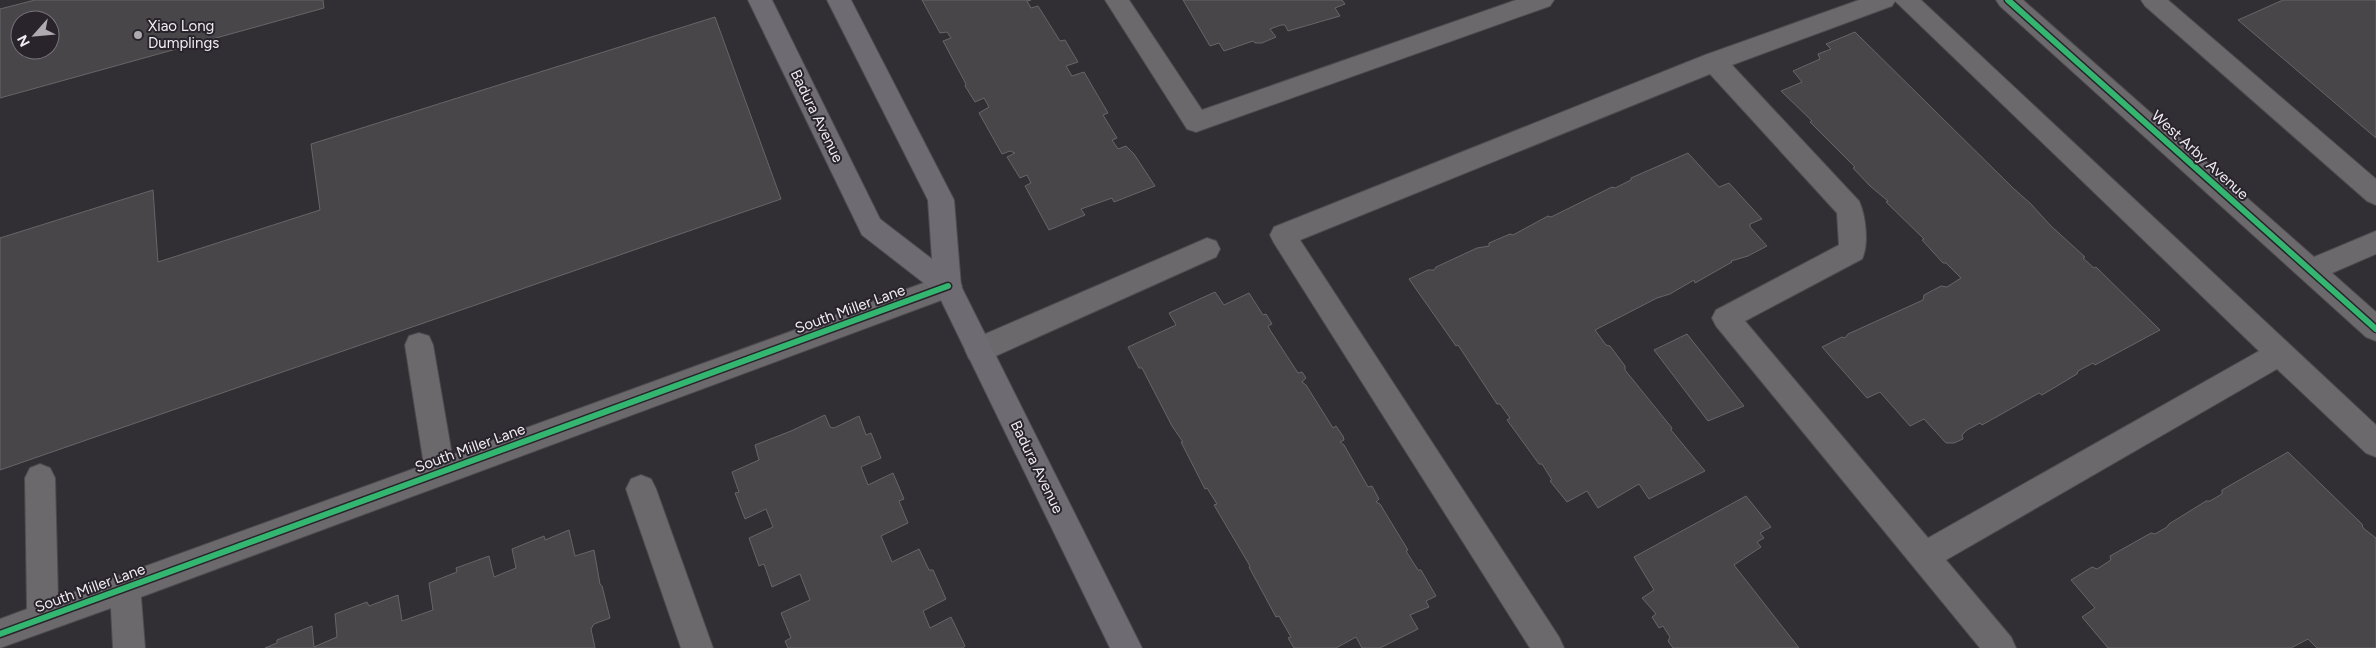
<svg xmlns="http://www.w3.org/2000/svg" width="2376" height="648" viewBox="0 0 2376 648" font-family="Figtree,sans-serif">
	<rect width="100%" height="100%" fill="#322f34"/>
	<g fill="#494649" stroke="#686468" fill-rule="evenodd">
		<path d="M 35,0 L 323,0 L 324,8 L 0,98 L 0,9 ZM 20,20 L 50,20 L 50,50 L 20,50 Z"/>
		<polygon points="922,0 1031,0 1027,1 1031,8 1038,6 1060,41 1065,40 1078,62 1066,66 1072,76 1084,72 1108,113 1103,115 1117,138 1112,140 1118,149 1126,146 1134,154 1155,186 1114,202 1112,198 1081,209 1085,215 1049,230 1025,186 1031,183 1027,175 1020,178 1007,157 1015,153 1010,151 1002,154 979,113 989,107 984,98 975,102 965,86 966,84 943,41 951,38 947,32 940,33"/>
		<polygon points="1183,0 1342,0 1345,4 1335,8 1340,16 1288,31 1285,25 1281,25 1270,29 1276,37 1262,43 1255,43 1253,41 1224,51 1219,43 1210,46"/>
		<polygon points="2283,0 2376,0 2376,138 2238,20"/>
		<polygon points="715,17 781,199 0,470 0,238 153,190 158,262 320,210 311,144"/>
		<polygon points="1855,32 2013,188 2031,204 2050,225 2085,257 2083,258 2094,268 2096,267 2160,330 2095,365 2093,363 2078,371 2077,374 2042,395 2039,393 1982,425 1980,423 1967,430 1962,435 1963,439 1954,443 1946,443 1924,419 1910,426 1880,392 1867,398 1822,347 1842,337 1845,338 1848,334 1923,300 1924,295 1941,286 1947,287 1961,278 1946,263 1943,263 1922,240 1924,239 1886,202 1888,201 1870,186 1853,168 1855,167 1810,122 1812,121 1781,91 1802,82 1793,71 1820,59 1818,54 1831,49 1826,44"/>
		<polygon points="1688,153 1719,187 1729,183 1762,219 1750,224 1750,227 1767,246 1748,256 1731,261 1732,262 1695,283 1694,280 1670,294 1657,298 1595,330 1606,345 1610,346 1625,366 1625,370 1672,428 1671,430 1705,471 1649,499 1639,484 1598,508 1587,491 1567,502 1550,481 1552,480 1542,464 1539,464 1507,420 1510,418 1500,404 1497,404 1458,345 1456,346 1409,279 1428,270 1434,270 1436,267 1477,248 1489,246 1489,243 1510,234 1513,235 1548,216 1551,217 1612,187 1615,188 1631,180 1631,178"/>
		<polygon points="1215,292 1224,305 1249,293 1263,315 1266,314 1272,324 1268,326 1270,330 1298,373 1302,372 1306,378 1302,382 1306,385 1333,428 1336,426 1343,436 1344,440 1340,442 1344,445 1368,487 1372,486 1379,499 1376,502 1380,504 1408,550 1406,551 1418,570 1421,570 1436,596 1426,601 1429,607 1410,615 1418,629 1380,648 1362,648 1356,637 1336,648 1294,648 1288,638 1291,637 1279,616 1276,617 1249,567 1250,566 1214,505 1217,504 1207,488 1205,489 1181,442 1183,442 1172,426 1142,368 1139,368 1128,347 1176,325 1169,313"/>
		<polygon points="1687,334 1744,406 1708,421 1654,350"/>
		<polygon points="825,415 830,427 834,428 859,416 866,435 871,433 881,458 861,467 868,485 893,473 904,499 899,501 908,523 881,536 892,562 919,549 929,570 933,570 946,599 923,611 930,628 951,617 965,646 963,648 788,648 785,641 791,638 781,613 810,600 800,574 772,587 764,564 759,566 749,538 773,527 766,509 745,519 735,493 739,492 732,472 759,460 755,445 791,431"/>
		<polygon points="2288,452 2362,524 2363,528 2376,538 2376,648 2317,648 2308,639 2291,648 2108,648 2082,617 2095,608 2071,580 2092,567 2097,569 2111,560 2110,556 2151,533 2155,534 2167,527 2169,524 2206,501 2210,501 2222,494 2222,490"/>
		<polygon points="1746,496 1771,527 1760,533 1764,538 1757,542 1761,547 1734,565 1799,648 1673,648 1668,641 1670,637 1663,626 1659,628 1652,617 1656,614 1642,598 1654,590 1634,557"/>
		<polygon points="569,530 575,556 594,550 600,584 602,586 610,618 594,624 591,629 595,648 265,648 277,643 277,640 312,626 314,647 337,637 335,614 367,602 369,606 398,595 402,621 433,610 429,583 457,572 456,568 489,556 494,577 516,568 512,549 544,536 545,540"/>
	</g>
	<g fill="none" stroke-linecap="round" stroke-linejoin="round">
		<defs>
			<g id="minor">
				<polygon points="1105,0 1129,0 1202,110 1516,0 1554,0 1550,6 1196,132 1187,129"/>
				<path d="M 1859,0 L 1921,0 L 2376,425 L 2376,457 L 2366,453 L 2277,369 L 1946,560 L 2011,637 L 2016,648 L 1980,648 L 1716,326 L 1712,318 L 1716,310 L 1839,245 L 1837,213 L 1710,74 L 1300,240 L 1559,637 L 1564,648 L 1530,648 L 1274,243 L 1270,235 L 1274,227 L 1705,55 ZM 1895,1 L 2259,351 L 1928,538 L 1745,321 L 1862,259 C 1869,245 1866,216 1859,201 L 1732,65 L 1892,6 Z"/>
				<polygon points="1996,0 2023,0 2314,257 2376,231 2376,254 2332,273 2376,312 2376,341 2366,337 2000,6"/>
				<polygon points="2141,0 2168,0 2376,179 2376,205 2367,201 2145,6"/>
				<polygon points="1207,238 1216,241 1220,249 1216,257 989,359 979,362 969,359 965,350 969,341"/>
				<polygon points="948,274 958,278 962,286 958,294 141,597 145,648 113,648 111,608 0,648 0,619 27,609 25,478 30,468 40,464 50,468 55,478 58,598 424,465 405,345 409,336 419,333 429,336 433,345 452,455"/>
				<polygon points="641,475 651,479 656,489 713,648 681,648 626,489 631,479"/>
			</g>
			<polygon id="major" points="748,0 772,0 880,219 932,259 928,200 827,0 851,0 954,200 961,286 1142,648 1110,648 938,294 862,235"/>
		</defs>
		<use href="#minor" stroke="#4e4a4f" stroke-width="2"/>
		<use href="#major" stroke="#4e4a4f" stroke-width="2"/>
		<use href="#minor" fill="#6b696c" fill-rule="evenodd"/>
		<use href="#major" fill="#6e6b73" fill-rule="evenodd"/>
		<defs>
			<g id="cycleway">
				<polyline points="2008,0 2376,329"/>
				<polyline points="0,634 948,286"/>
			</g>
		</defs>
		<use href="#cycleway" stroke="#29232c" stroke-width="9"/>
		<use href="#cycleway" stroke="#33b770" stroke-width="6"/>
	</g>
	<circle fill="#aeaab0" stroke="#29232c" stroke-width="2" cx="138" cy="35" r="5"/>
	<g text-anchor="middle" stroke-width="4" stroke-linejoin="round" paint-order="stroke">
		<g font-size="15" fill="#f0ecf2" stroke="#29232c" text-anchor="start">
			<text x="148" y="31">Xiao Long<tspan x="148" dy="17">Dumplings</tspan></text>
		</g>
		<g font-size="15" fill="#f0ecf2" stroke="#29232c">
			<text transform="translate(817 116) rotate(64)" y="5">Badura Avenue</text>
			<text transform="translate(2200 155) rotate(42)" y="5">West Arby Avenue</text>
			<text transform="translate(850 309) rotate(-20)" y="5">South Miller Lane</text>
			<text transform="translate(470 448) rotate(-20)" y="5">South Miller Lane</text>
			<text transform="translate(1037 467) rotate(64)" y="5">Badura Avenue</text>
			<text transform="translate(90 588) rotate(-20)" y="5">South Miller Lane</text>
		</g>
	</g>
	<g transform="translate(35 35) rotate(243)"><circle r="24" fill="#29232c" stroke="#79737b"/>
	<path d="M0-4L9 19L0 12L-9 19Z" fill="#aeaab0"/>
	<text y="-8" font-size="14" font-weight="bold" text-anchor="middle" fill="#f0ecf2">N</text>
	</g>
</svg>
